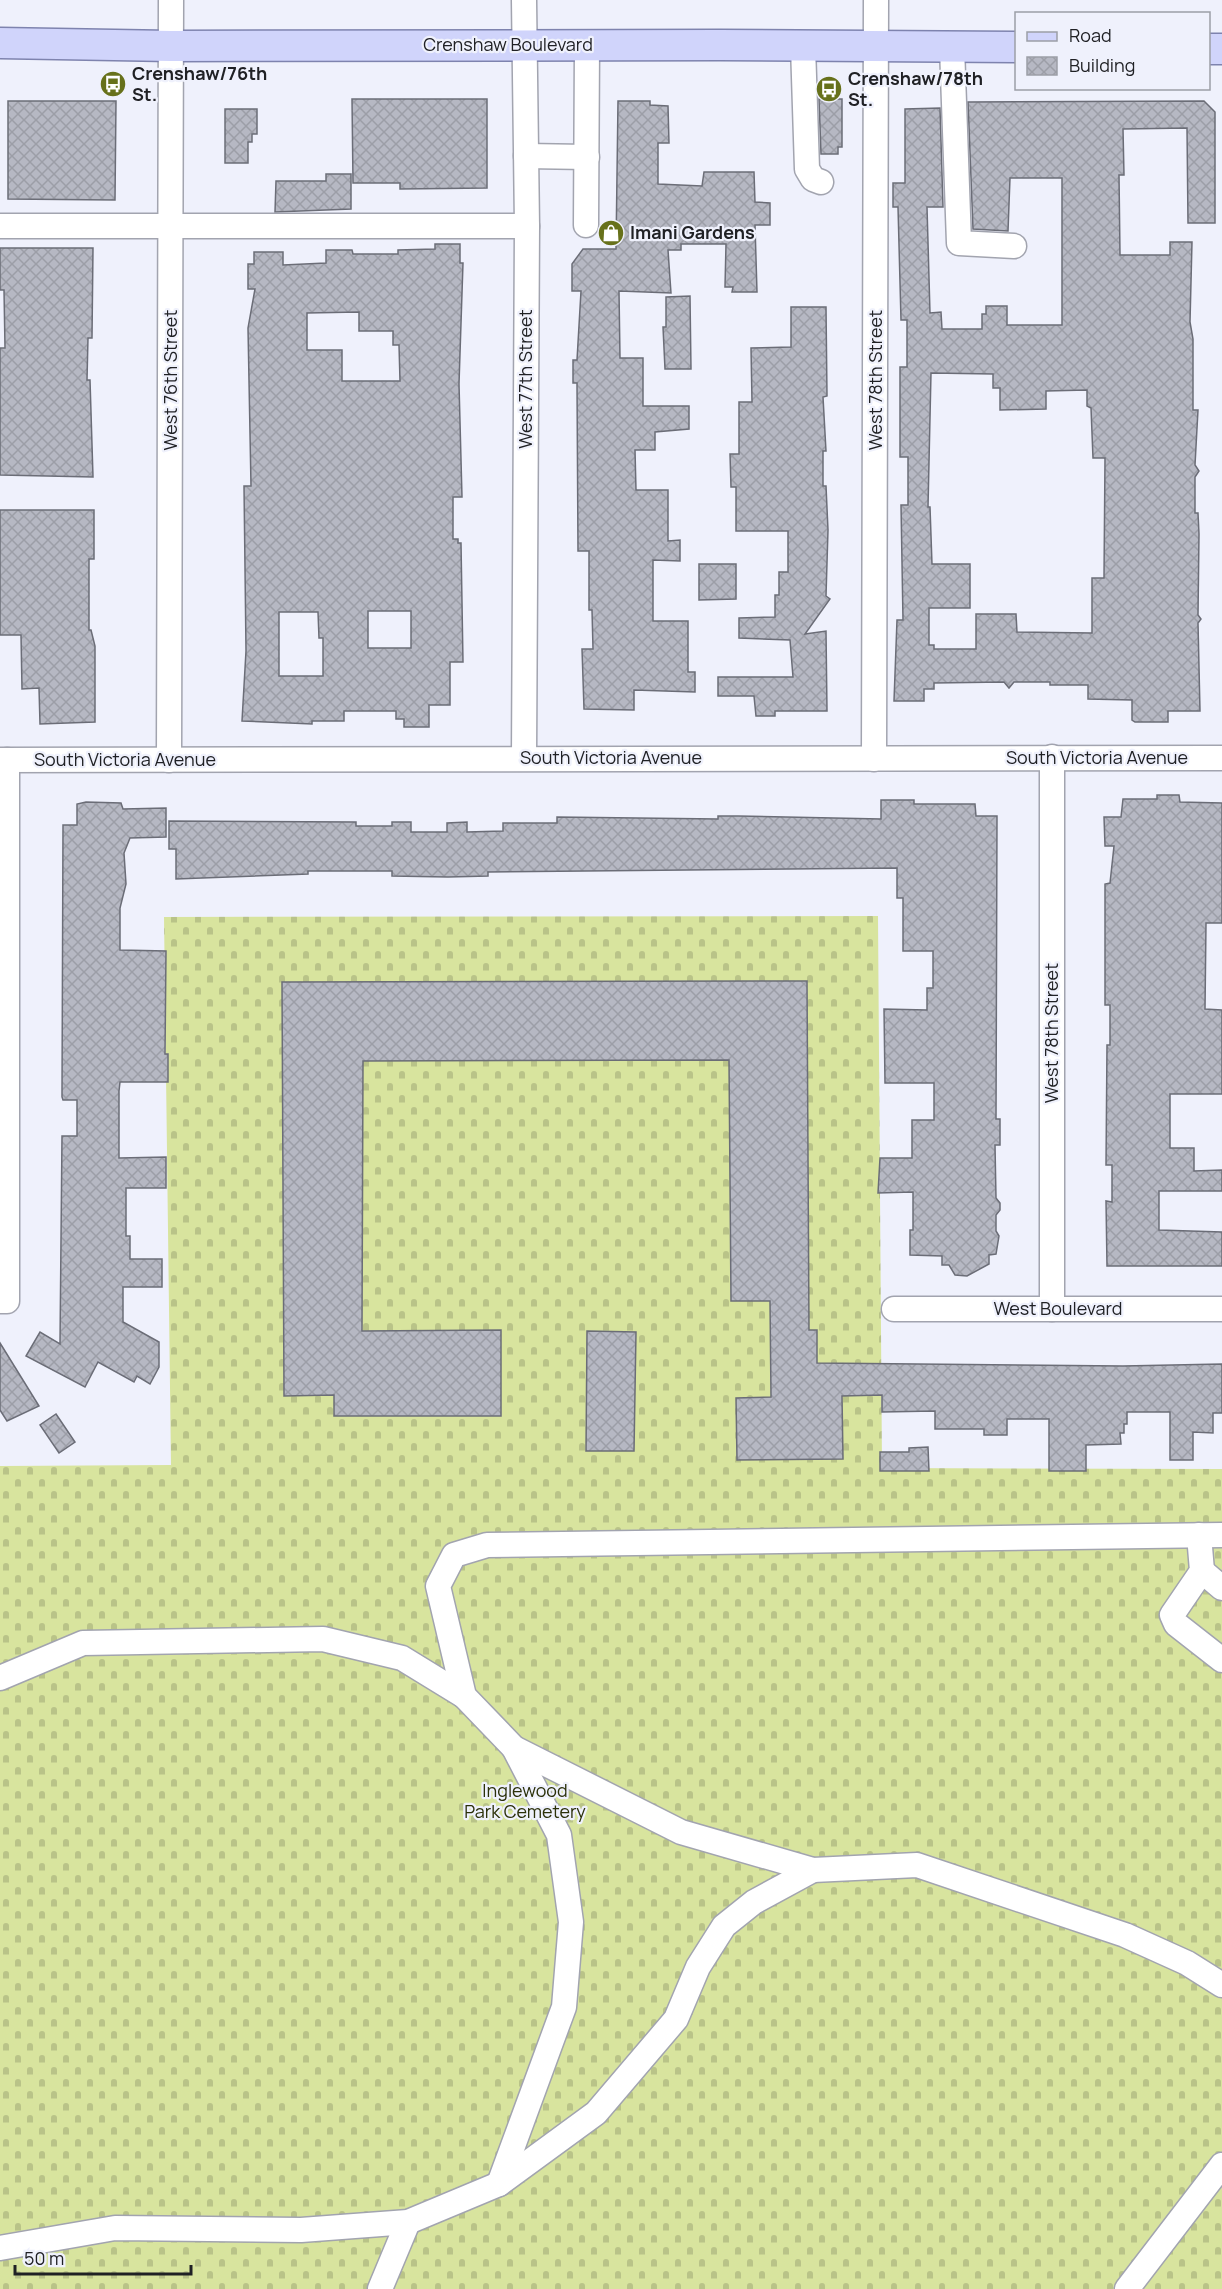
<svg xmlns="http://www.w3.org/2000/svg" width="1222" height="2289" viewBox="0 0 1222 2289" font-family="Manrope,sans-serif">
	<defs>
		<pattern id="cemetery-stones" width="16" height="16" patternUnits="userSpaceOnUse" patternTransform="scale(1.5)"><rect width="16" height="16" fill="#d8e49e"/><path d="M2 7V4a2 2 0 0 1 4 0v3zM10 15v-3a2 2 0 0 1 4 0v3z" fill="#b9c388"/></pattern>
		<pattern id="building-cross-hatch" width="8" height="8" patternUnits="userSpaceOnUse" patternTransform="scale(1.5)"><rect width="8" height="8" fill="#b6b8c3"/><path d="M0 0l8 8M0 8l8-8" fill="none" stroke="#9c9ea7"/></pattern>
	</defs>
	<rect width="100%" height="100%" fill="#eff1fc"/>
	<polygon fill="url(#cemetery-stones)" points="878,916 882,1468 1222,1469 1222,2289 0,2289 0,1466 171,1465 164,917"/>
	<g fill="url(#building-cross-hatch)" stroke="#6b6d77" stroke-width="1.5" fill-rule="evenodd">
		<polygon points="352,99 487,99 487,188 400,189 400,183 353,183"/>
		<polygon points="819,99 842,99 842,147 838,147 838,154 821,154"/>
		<polygon points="8,101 116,101 115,200 8,199"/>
		<polygon points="618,101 650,101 650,105 668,106 669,143 658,143 658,184 702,186 704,172 754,172 755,202 770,203 770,225 755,225 757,292 732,292 733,287 725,287 726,244 681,244 681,250 668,250 671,293 619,291 620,358 643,358 643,406 689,406 689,429 655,432 655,450 635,450 636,490 668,490 668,541 680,540 680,561 653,560 653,621 688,621 688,672 695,672 695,692 634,690 634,710 584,709 582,649 593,649 592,610 589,610 589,551 578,551 577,383 573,383 573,360 577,360 581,291 572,291 572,264 583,249 616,249"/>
		<path d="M 1204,101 L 1215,112 L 1215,223 L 1188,223 L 1187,128 L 1123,129 L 1124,175 L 1119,175 L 1120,255 L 1170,255 L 1170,242 L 1192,242 L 1190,322 L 1193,339 L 1193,410 L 1198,410 L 1195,465 L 1199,471 L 1195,477 L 1195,513 L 1198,513 L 1199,534 L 1198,615 L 1201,619 L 1198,623 L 1200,711 L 1168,711 L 1168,722 L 1135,722 L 1132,720 L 1132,700 L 1088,699 L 1088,685 L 1050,685 L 1050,682 L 1014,682 L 1009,688 L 1004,682 L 934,683 L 934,689 L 924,689 L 924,701 L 894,701 L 897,620 L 903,620 L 901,505 L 908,505 L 908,457 L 900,457 L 900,367 L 907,367 L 907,320 L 901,320 L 898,207 L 893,207 L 893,183 L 905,183 L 905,109 L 940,108 L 943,207 L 927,207 L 930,313 L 941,312 L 942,329 L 982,329 L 982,314 L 986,314 L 986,306 L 1007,306 L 1007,325 L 1062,325 L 1062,178 L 1010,178 L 1008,231 L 973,229 L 968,102 ZM 931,373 L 993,374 L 993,388 L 1000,388 L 1000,410 L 1046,409 L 1046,391 L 1087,390 L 1087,406 L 1091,408 L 1093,458 L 1105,458 L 1104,578 L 1092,578 L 1092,633 L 1017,632 L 1016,614 L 976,614 L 976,649 L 934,649 L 934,645 L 929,645 L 929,608 L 970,608 L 970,564 L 932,564 L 930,507 L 928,507 Z"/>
		<polygon points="225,109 257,109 257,134 252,134 252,142 248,142 248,163 225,163"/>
		<polygon points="326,174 351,174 351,209 275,212 276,181 326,181"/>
		<path d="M 435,244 L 460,244 L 460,263 L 463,263 L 459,384 L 462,497 L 453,497 L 453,539 L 458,539 L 458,543 L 461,543 L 463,662 L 450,662 L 450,705 L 429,705 L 429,727 L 404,727 L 404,719 L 396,719 L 396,711 L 344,711 L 344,721 L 312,721 L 312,724 L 242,721 L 246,651 L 244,486 L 251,486 L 248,328 L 255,289 L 248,289 L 248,264 L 254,264 L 254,252 L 283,252 L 283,265 L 326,263 L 326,250 L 352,250 L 353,254 L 398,254 L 398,250 L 435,249 ZM 359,312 L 359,331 L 393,331 L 393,345 L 399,345 L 400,381 L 342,381 L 342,350 L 307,350 L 307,313 ZM 368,611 L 411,611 L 411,648 L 368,648 ZM 279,612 L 318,612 L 319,638 L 323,638 L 323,676 L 279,676 Z"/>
		<polygon points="0,248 93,248 92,338 88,338 87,380 90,380 93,477 0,475 0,348 5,348 4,290 0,290"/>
		<polygon points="690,296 691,369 665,369 663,327 666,327 666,297"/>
		<polygon points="791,307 826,307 827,396 823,397 826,451 823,451 823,486 826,486 828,530 826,596 830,599 805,634 826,631 827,711 775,711 775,716 756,716 754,696 718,696 718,677 793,677 790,640 739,638 739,618 775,617 775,595 779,595 779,572 788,572 788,531 736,531 736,487 731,487 730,454 739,454 739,402 752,402 751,348 791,347"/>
		<polygon points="0,510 94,510 94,559 89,559 89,630 91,630 95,646 95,722 40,724 39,688 22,689 21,635 0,635"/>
		<polygon points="699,564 736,564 736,599 699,600"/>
		<polygon points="1157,795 1179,795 1180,802 1222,803 1222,923 1206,923 1205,1009 1222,1010 1222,1094 1170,1094 1170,1148 1194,1148 1194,1171 1222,1170 1222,1191 1159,1191 1159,1230 1222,1232 1222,1266 1107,1266 1106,1201 1112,1202 1112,1165 1106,1165 1107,1045 1110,1045 1110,1005 1105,1005 1105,884 1110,883 1114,846 1105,846 1104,817 1121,817 1123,799 1157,799"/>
		<polygon points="881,800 914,800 914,804 975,804 976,816 997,816 996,1119 1000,1119 1000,1145 995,1145 996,1198 1000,1203 1000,1210 996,1215 996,1231 999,1236 996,1254 989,1255 989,1264 967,1276 955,1275 949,1265 942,1265 942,1256 910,1255 910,1230 913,1230 913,1192 878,1193 880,1158 912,1158 912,1120 934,1120 934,1083 885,1083 884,1009 927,1010 927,988 933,988 933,951 903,951 903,898 897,898 897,868 488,872 488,876 448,877 392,876 392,871 308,871 308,874 176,879 176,849 169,849 169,821 356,822 356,826 392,826 392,822 411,822 411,832 447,832 447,823 467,822 467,832 503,831 503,823 557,823 557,817 718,819 718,816 738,816 881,819"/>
		<polygon points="86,802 121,803 123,809 166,808 166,837 130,838 124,853 126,884 120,908 120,950 166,951 165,1054 168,1054 168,1082 120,1082 119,1091 119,1158 166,1157 166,1188 126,1188 126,1236 130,1236 130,1259 162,1259 162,1287 123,1287 123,1322 159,1342 159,1367 150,1384 137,1376 134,1382 98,1362 85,1387 26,1356 40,1332 60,1344 62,1136 77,1136 77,1100 63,1100 62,1097 63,825 77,825 77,804"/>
		<polygon points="807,981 809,1330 817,1330 817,1363 1123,1366 1222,1364 1222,1413 1213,1413 1213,1433 1193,1432 1193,1460 1170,1460 1170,1412 1127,1412 1127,1424 1124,1424 1124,1433 1120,1433 1121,1444 1086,1445 1086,1471 1049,1471 1049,1419 1007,1419 1007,1435 984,1435 984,1429 935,1429 935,1411 882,1412 882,1395 842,1396 843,1459 737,1460 736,1398 771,1397 770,1301 731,1301 729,1060 363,1061 362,1331 501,1330 501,1416 334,1416 334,1395 284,1396 282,982"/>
		<polygon points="587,1331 636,1332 634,1451 586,1451"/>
		<polygon points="0,1343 39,1406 7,1421 0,1410"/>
		<polygon points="56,1414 75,1442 59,1453 40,1425"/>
		<polygon points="928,1447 929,1471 880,1471 880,1452 909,1452 909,1448"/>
	</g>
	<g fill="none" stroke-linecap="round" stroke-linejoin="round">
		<defs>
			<g id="minor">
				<polyline points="524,0 527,226 524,758"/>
				<polyline points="803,46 807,169 813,179 821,182"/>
				<polyline points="952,47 959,243 1014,246"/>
				<polyline points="526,156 587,157"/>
				<polyline points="586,225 587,45"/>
				<polyline points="0,226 527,226"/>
				<polyline points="1052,757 1052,1309"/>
				<polyline points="874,759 876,0"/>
				<polyline points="0,760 1222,758"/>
				<polyline points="169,760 171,0"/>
				<polyline points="0,1301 7,1301 7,760"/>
				<polyline points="894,1309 1222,1309"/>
				<polyline points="1199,1535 1202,1571 1172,1615 1176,1624 1222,1660"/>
				<polyline points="1222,1535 487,1545 454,1555 438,1586 464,1696 514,1748 681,1832 813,1870 917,1865 1125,1935 1187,1963 1222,1985"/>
				<polyline points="1202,1571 1222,1588"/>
				<polyline points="0,1678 83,1643 323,1639 402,1658 464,1696"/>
				<polyline points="499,2184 564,2007 571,1922 559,1835 514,1748"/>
				<polyline points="0,2248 115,2228 301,2230 408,2222 499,2184 596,2113 676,2019 698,1967 724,1926 754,1902 813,1870"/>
				<polyline points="380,2289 408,2222"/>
				<polyline points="1127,2289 1222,2165"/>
			</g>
			<g id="major">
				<polyline points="0,43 171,46 720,45 1016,47"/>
				<polyline points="1208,49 1222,49"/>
			</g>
		</defs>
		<use href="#minor" stroke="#a2a4af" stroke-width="27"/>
		<use href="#major" stroke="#7e83ae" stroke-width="33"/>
		<use href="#minor" stroke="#fff" stroke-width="24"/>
		<use href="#major" stroke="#d0d4fb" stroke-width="30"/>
	</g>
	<defs>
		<symbol id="bus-disc" viewBox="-11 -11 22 22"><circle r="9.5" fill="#67711b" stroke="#eff1fc"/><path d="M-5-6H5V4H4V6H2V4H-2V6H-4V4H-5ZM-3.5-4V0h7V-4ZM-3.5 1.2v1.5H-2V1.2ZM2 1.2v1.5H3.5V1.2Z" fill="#fff"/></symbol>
		<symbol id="shop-disc" viewBox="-11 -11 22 22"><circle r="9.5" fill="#67711b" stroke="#eff1fc"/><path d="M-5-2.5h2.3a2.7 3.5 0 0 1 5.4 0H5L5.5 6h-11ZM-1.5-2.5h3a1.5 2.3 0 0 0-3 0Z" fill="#fff"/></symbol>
	</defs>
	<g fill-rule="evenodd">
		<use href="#bus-disc" x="98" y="69" width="30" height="30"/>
		<use href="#bus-disc" x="814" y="74" width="30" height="30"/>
		<use href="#shop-disc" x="596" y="218" width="30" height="30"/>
	</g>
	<g text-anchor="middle" stroke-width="4.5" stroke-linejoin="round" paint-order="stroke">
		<g font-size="18" fill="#202125" stroke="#eff1fc">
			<text x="508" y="51">Crenshaw Boulevard</text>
			<text transform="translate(526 379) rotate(-90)" y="6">West 77th Street</text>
			<text transform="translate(171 380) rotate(-90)" y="6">West 76th Street</text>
			<text transform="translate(876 380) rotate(-90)" y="6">West 78th Street</text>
			<text x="611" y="764">South Victoria Avenue</text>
			<text x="1097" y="764">South Victoria Avenue</text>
			<text x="125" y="766">South Victoria Avenue</text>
			<text transform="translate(1052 1033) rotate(-90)" y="6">West 78th Street</text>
			<text x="1058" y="1315">West Boulevard</text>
		</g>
		<g font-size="18" font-weight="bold" fill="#202125" stroke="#eff1fc" text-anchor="start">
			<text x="132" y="80">Crenshaw/76th<tspan x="132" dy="21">St.</tspan></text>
			<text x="848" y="85">Crenshaw/78th<tspan x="848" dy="21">St.</tspan></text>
			<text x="630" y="239">Imani Gardens</text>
		</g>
		<g font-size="18" fill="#2b3009" stroke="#eff1fc">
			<text x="525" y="1797">Inglewood<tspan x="525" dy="21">Park Cemetery</tspan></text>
		</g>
	</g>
	<rect x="1015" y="12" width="195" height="78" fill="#eff1fc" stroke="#9c9ea6" stroke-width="1.5"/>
	<rect x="1027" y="32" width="30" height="9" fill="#d0d4fb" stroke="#9c9ea6" stroke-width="1.5"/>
	<text x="1069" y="42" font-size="18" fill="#202125">Road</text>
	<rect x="1027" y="57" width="30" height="18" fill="url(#building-cross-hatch)" stroke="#9c9ea6" stroke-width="1.5"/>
	<text x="1069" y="72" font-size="18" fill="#202125">Building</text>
	<path d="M15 2265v9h176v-9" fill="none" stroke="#202125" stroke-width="3"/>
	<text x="24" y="2265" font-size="18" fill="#202125" stroke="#eff1fc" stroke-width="4.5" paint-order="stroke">50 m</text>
</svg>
